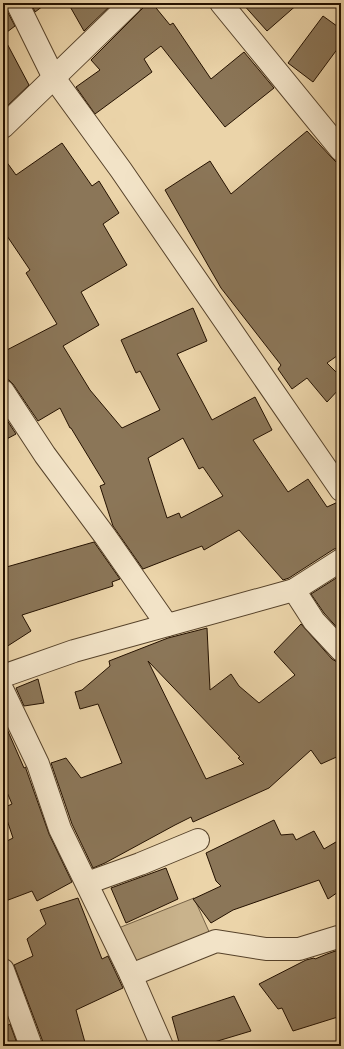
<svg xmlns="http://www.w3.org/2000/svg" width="344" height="1049" viewBox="0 0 344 1049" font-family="'EB Garamond',serif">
	<rect width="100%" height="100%" fill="#ebd4a9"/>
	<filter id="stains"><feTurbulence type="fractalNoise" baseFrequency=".005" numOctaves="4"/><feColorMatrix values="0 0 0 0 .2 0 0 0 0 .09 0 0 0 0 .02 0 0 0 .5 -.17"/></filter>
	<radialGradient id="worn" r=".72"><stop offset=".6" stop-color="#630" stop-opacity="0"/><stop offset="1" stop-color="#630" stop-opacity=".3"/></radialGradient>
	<polygon fill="#c9b38c" stroke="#766246" points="194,898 211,936 134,963 116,929"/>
	<g fill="#8b7658" stroke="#241100" fill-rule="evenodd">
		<polygon points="3,3 5,3 6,9 15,26 3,35"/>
		<polygon points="31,3 47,3 35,12"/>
		<polygon points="68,3 113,3 84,31"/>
		<polygon points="148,3 152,3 170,25 173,23 211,79 244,52 274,88 225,127 161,46 144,59 152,72 95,114 76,87 100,70 91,60"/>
		<polygon points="242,3 299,3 267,31"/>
		<polygon points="323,16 341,29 341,44 313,82 288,63"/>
		<polygon points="3,36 29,85 3,110"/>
		<polygon points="307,131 332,158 336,162 341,162 341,353 327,363 341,377 341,387 327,402 307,378 292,389 278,369 281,365 221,288 165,190 210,161 231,194"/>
		<path d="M 62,143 L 92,186 L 99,181 L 119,213 L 103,224 L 127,265 L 81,292 L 99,325 L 63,346 L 90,390 L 122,428 L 160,410 L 140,371 L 136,373 L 121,340 L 193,308 L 207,341 L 177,354 L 212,420 L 255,397 L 272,430 L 253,440 L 288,492 L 308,479 L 327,507 L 338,502 L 341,502 L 341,548 L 334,549 L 289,578 L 283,580 L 239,530 L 204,550 L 202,546 L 143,569 L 113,526 L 100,486 L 105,484 L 71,428 L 70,428 L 60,408 L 38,421 L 13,384 L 9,380 L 3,379 L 3,352 L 57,324 L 26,273 L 30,270 L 3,230 L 3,157 L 16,175 ZM 183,438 L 199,469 L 203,467 L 223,496 L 181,518 L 179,513 L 167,518 L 148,458 Z"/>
		<polygon points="3,414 16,434 3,441"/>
		<polygon points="94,542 120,579 112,582 113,586 22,615 31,631 3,649 3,568"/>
		<polygon points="341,575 341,632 324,613 311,594"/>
		<path d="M 301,624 L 332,659 L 337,662 L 341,662 L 341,755 L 321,764 L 311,750 L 269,788 L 193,822 L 191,817 L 175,825 L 105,863 L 93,868 L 72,824 L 51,763 L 66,758 L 81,778 L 122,763 L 98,704 L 80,709 L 75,692 L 82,690 L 110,666 L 109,661 L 168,638 L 207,628 L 210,690 L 231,674 L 239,686 L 259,703 L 295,675 L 274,652 ZM 148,661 L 240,757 L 238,758 L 244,764 L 206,779 Z"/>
		<polygon points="38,679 44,703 24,706 16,688"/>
		<polygon points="3,720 24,768 26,767 26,769 49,834 72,882 37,901 32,891 3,902 3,843 13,838 3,808 12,804 3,783"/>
		<polygon points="274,820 281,835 293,834 296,840 314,831 324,849 341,839 341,890 328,899 319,880 233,910 211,923 193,899 221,886 216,881 206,853"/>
		<polygon points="166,868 178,899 126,923 111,888"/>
		<polygon points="78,898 102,959 108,956 123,988 76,1010 86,1046 43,1046 43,1042 14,965 33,956 27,939 46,924 40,910"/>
		<polygon points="341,949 341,1016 293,1031 282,1008 278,1009 259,984 306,960 314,958 315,959 327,954"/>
		<polygon points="234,996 251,1031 201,1046 180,1046 172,1017"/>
		<polygon points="10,1024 18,1046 3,1046 3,1028"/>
	</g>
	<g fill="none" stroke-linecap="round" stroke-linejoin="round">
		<defs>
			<g id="street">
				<polyline points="17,3 54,78 121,170 341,490"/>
				<polyline points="221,3 341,150"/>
				<polyline points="3,127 131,3"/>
				<polyline points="3,391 45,455 105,536 167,625"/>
				<polyline points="294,590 314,621 341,650"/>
				<polyline points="3,676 74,651 294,590 341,560"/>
				<polyline points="3,691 38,764 60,829 131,975 162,1046"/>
				<polyline points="87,883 140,864 198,840"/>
				<polyline points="3,970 31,1046"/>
				<polyline points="131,975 216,941 266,949 299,949 338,937"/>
			</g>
		</defs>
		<use href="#street" stroke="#56422a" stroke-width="24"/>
		<use href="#street" stroke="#f2e3c7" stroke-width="22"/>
	</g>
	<rect width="344" height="1049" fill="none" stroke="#ebd4a9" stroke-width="16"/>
	<rect x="4" y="4" width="336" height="1041" fill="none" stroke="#241100" stroke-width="2"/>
	<rect x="8" y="8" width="328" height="1033" fill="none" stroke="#241100"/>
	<rect width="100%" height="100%" filter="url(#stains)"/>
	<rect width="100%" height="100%" fill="url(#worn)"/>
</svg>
